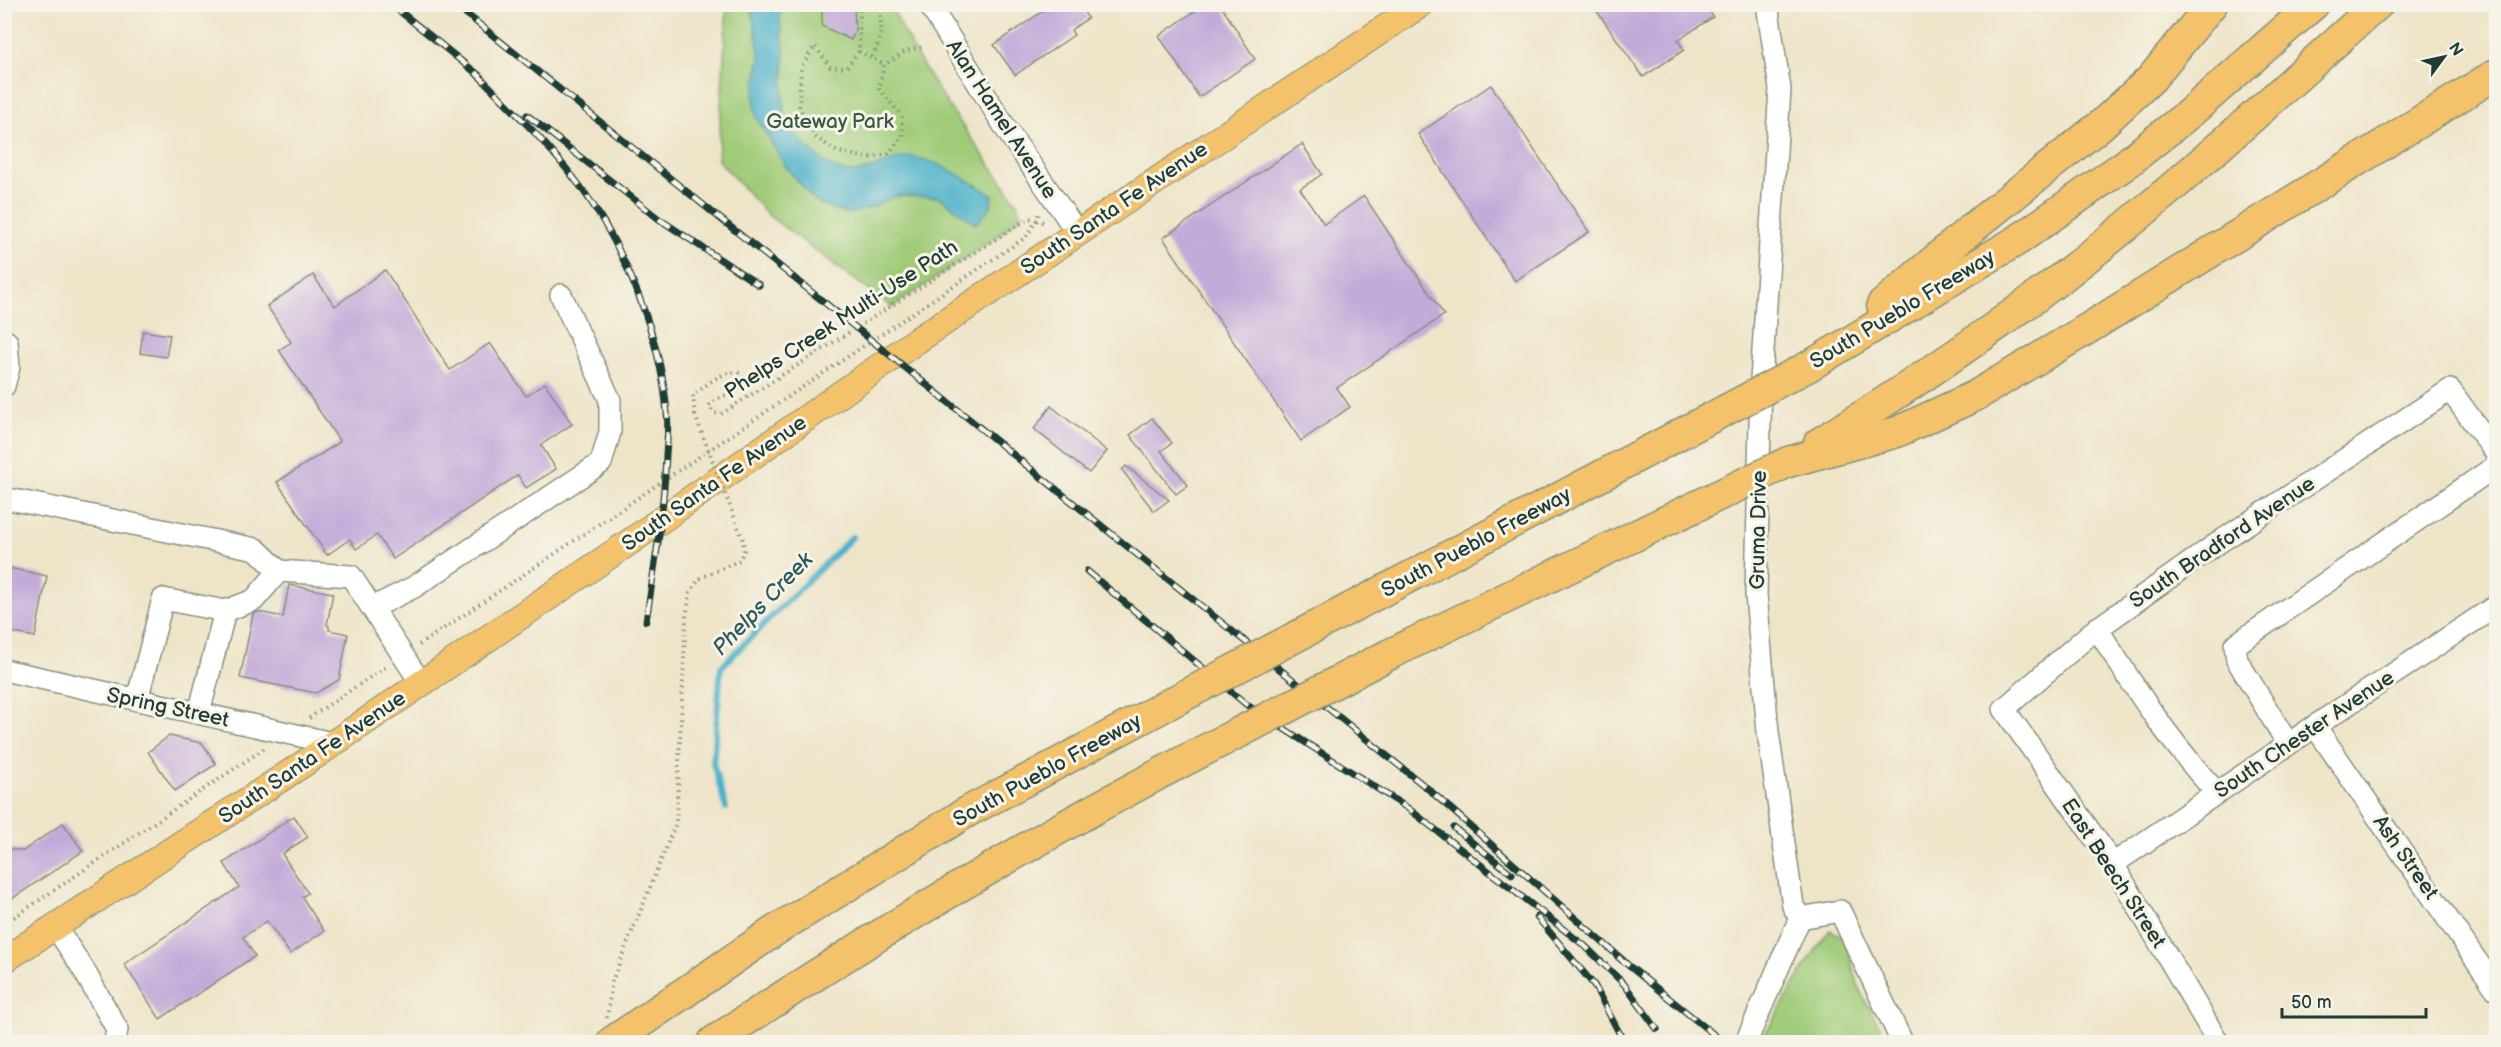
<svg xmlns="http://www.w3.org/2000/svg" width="2501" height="1047" viewBox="0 0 2501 1047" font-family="'Balsamiq Sans',sans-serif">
	<rect width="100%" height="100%" fill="#f7f3e8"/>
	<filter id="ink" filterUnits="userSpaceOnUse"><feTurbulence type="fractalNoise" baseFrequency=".0167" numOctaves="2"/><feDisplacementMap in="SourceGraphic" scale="12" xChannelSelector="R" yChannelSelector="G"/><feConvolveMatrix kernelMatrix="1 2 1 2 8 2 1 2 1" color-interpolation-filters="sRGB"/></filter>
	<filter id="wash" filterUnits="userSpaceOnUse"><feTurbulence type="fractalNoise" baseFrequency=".008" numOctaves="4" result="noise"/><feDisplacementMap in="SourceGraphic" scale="24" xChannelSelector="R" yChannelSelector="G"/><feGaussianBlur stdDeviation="1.35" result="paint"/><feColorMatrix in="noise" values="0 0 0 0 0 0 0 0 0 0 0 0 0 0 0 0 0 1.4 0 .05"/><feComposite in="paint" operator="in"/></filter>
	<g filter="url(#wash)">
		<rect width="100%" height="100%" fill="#eee5c9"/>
		<g fill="#a0cc79" stroke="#608456" stroke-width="1.5">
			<path d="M 727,5 L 891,5 C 922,76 973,139 1017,203 L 1022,215 L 998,236 L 892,307 L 769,216 L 718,160 Z"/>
			<path d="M 1830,930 L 1844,937 L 1860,991 L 1888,1042 L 1759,1042 C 1785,1006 1802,965 1830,930 Z"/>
		</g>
		<path fill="#4ab1c9" stroke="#34777e" stroke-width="1.5" d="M 751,5 L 779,5 C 779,20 783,35 784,50 C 786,71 780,94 785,115 C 790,135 827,170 847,172 C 870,175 888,158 909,157 C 934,157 972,183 993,195 L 990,208 L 976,224 L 939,197 L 895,196 L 873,207 L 848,214 L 822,205 L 812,198 L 786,167 L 756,117 L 754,95 L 760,57 Z"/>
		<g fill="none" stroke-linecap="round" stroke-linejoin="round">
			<polyline stroke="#4ab1c9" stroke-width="6" points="726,808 713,763 721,667 852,537"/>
		</g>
		<g id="blocks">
			<g fill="#c3abd9">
				<polygon points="822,4 854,4 855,31 851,40 822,26"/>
				<polygon points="1053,4 1078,4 1088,18 1071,30 1074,35 1015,75 994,45"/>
				<polygon points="1205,4 1220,4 1255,59 1199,97 1159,36"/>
				<polygon points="1592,4 1705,4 1713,17 1678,40 1684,50 1643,77"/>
				<polygon points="1491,85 1589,232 1515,281 1418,134"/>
				<polygon points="1302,144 1322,174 1300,189 1324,224 1364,196 1444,315 1337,388 1350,407 1301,441 1163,238"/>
				<polygon points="385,270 450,370 490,343 526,396 545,383 572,424 541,445 556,469 526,488 518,475 393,559 377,535 356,549 350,539 327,555 277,482 340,442 279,350 291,342 267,306 313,275 335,306"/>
				<polygon points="143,331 170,335 166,357 140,353"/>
				<polygon points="1051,406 1107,451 1089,473 1034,429"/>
				<polygon points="1152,418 1172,443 1161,451 1188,485 1176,494 1130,435"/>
				<polygon points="1126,466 1169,500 1154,511 1122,470"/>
				<polygon points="4,567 47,576 35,637 4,631"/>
				<polygon points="289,585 333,593 327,625 329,626 329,630 348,634 339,680 316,693 240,678 253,614 259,612 283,617"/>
				<polygon points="169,736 202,743 216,764 175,791 148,752"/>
				<polygon points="294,816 308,837 282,854 308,893 302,897 324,931 290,954 267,921 243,937 255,956 160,1019 124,964 239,887 224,863"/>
				<polygon points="63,823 83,851 4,904 4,848 23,851"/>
			</g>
		</g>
	</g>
	<g filter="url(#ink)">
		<use href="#blocks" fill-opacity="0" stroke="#86917e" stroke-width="1.5"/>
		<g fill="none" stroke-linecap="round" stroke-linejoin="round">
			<defs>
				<g id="minor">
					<polyline points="929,4 1008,132 1077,232"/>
					<polyline points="1767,4 1780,89 1761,381 1756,594 1768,732 1793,906 1800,918"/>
					<polyline points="4,340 7,342 9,367 4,386"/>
					<polyline points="4,498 256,549 279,571"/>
					<polyline points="372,608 414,587 601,463 610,432 610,400 561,295"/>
					<polyline points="225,611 254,600 279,571 351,576 421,683"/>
					<path d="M 2097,628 C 2135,689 2168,740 2217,793"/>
					<polyline points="4,670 332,743"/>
					<polyline points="137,700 163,599 225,611 199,713"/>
					<polyline points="2315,726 2496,989"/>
					<polyline points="2288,744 2237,660 2235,645 2496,466"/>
					<polyline points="2113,864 2315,726 2496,606"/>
					<polyline points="1800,918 1840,911 1902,1042"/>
					<polyline points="55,926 82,967 117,1029 115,1042"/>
					<polyline points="1746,1042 1800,918"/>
					<polyline points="2218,1042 2113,864 2004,709 2091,633 2215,545 2450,390 2496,453"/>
				</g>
				<polyline id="major" points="4,960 300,766 634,539 916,341 1421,4"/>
				<g id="highway">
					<polyline points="1882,305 1965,234 2101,125 2151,79 2212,4"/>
					<polyline points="1811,365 2018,240 2126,164 2191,112 2314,4"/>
					<path d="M 1819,443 C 1935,372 2047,294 2150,206 C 2228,141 2302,72 2378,4"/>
					<polyline points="1788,462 1897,432 1975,396 2084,331 2496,74"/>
					<polyline points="612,1042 776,930 967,812 1178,699"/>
					<path d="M 713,1042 C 883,929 1058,824 1240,732"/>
				</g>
			</defs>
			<use href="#minor" stroke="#86917e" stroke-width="24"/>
			<use href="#major" stroke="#86917e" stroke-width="28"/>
			<use href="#highway" stroke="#86917e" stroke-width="33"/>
			<g stroke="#86917e" stroke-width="4" stroke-dasharray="1.5 4.5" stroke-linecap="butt">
				<polyline points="858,4 860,11 859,51 846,68 830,67 815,46 801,67 799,107 815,137 838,152 868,158 888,154 903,136 902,116 879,89 884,65 906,51 921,47"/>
				<polyline points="859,51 884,65"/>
				<path d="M 872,57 C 881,39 885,24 877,4"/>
				<path d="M 695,415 L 693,395 C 707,385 723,369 740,373 L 745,382 C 738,396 718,393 709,406 L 714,413 L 721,414 L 1029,218 L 1047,223"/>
				<polyline points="419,645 1026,237 1037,220 1039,212"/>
				<polyline points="309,718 387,666"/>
				<polyline points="4,924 265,748"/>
				<polyline points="607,1018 612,981 676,823 686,618 690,593 699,579 740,560 744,550 743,540"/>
			</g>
			<use href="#minor" stroke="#fff" stroke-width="21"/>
			<use href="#major" stroke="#f3c26a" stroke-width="26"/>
			<use href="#highway" stroke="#f3c26a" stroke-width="30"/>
			<defs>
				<g id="rail">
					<polyline points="391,4 481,77"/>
					<polyline points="454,4 1427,788 1625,962"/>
					<path d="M 475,72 C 512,109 549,145 580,186 C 625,247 661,338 667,413 C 669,426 667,441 666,454 C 664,510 655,565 646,621"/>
					<polyline points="527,115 659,219 759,285"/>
					<polyline points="1087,571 1247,705 1409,809 1585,946 1624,984 1657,1029"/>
					<polyline points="1454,828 1512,874"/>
					<polyline points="1537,917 1594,985 1624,1042"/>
					<polyline points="1618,957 1723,1042"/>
				</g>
			</defs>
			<use href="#rail" stroke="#1f3d34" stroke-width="7"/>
			<use href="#rail" stroke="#f7f3e8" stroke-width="4.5" stroke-dasharray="14" stroke-linecap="butt"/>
			<defs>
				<g id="highway-bridge">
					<polyline points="1178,699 1811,365"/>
					<polyline points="1240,732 1390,654 1788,462"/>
				</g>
			</defs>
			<use href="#highway-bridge" stroke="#86917e" stroke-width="33" stroke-linecap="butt"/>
			<polyline stroke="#86917e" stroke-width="4" stroke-dasharray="1.5 4.5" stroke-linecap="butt" points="695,415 743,540"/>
			<use href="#highway-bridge" stroke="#f3c26a" stroke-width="30"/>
		</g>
	</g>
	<g text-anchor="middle" stroke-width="6" stroke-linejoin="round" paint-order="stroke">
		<g font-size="21" fill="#1f3d34" stroke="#f7f3e8">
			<text transform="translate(1002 119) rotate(57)" y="7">Alan Hamel Avenue</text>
			<text transform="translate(1114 208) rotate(-34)" y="7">South Santa Fe Avenue</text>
			<text transform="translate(1902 309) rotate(-31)" y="7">South Pueblo Freeway</text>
			<text transform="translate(841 319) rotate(-33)" y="7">Phelps Creek Multi-Use Path</text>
			<text transform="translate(714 483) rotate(-35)" y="7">South Santa Fe Avenue</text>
			<text transform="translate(1758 530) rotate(-89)" y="7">Gruma Drive</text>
			<text transform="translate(1476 542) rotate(-28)" y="7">South Pueblo Freeway</text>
			<text transform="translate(2222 542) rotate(-34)" y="7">South Bradford Avenue</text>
			<text transform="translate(168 707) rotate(12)" y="7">Spring Street</text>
			<text transform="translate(2304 734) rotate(-34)" y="7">South Chester Avenue</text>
			<text transform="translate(312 757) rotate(-34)" y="7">South Santa Fe Avenue</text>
			<text transform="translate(1047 770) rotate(-29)" y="7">South Pueblo Freeway</text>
			<text transform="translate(2406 857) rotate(55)" y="7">Ash Street</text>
			<text transform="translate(2114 873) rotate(57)" y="7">East Beech Street</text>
		</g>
		<g font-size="21" fill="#395a42" stroke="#f7f3e8">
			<text x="830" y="128">Gateway Park</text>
		</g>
		<g font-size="22" font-style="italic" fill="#2a5a59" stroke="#f7f3e8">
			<text transform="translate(762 603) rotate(-46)" y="8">Phelps Creek</text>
		</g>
	</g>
	<rect width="2501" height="1047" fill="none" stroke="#f7f3e8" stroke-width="24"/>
	<g transform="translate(2444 57) rotate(57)" stroke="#f7f3e8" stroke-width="4.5" paint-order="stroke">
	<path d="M0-4.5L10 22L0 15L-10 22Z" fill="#1f3d34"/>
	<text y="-9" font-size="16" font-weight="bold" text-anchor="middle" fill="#1f3d34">N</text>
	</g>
	<path d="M2282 1008v9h144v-9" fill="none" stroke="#1f3d34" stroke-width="3"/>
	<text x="2291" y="1008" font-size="18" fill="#1f3d34" stroke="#f7f3e8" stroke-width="4.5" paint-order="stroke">50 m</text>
</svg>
